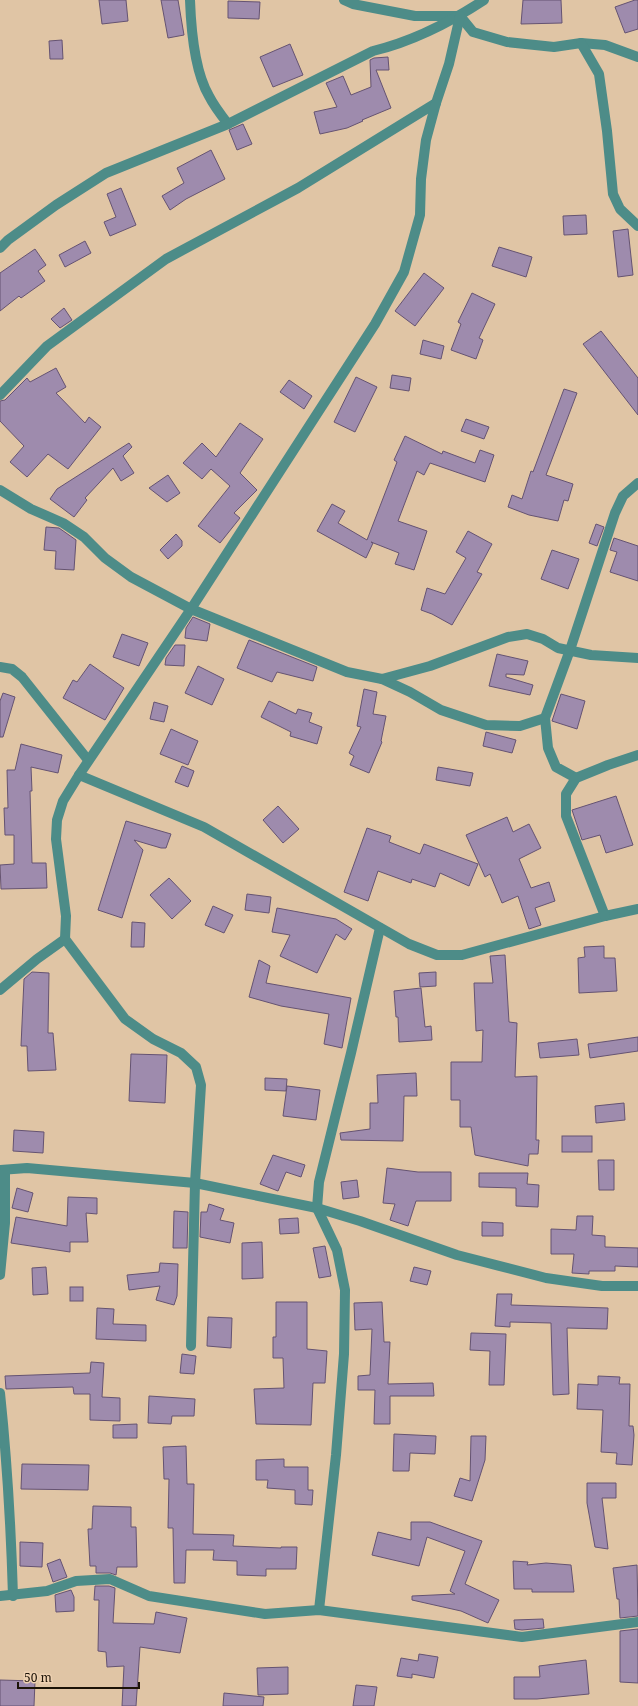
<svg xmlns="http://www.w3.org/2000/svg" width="638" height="1706" viewBox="0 0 638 1706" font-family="'Noto Serif',serif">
	<rect width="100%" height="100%" fill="#e0c5a5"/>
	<g fill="#9e8bad" stroke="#655372">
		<polygon points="99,0 126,0 128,21 102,24"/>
		<polygon points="161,0 178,0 184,35 168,38"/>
		<polygon points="523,0 561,0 562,23 521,24"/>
		<polygon points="635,0 638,0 638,29 625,33 615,7"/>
		<polygon points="228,1 260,2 259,19 228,18"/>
		<polygon points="62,40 63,59 50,59 49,41"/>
		<polygon points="290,44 303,75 273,87 260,57"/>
		<polygon points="388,57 389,70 376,70 391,108 362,120 363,121 347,128 320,134 314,112 337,107 326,83 343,76 351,95 371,87 370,60 374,58"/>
		<polygon points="243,124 252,144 237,150 229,130"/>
		<polygon points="211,150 225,179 186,199 170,210 162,196 184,183 177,168"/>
		<polygon points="121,188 136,225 110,236 104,222 116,217 107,194"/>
		<polygon points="586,215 587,234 564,235 563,216"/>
		<polygon points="628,229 633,275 618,277 613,231"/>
		<polygon points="85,241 91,253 65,267 59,255"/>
		<polygon points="499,247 532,257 526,277 492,266"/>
		<polygon points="35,249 46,265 38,271 45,281 21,298 19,296 0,311 0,273"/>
		<polygon points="424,273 444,288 415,326 395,311"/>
		<polygon points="472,293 495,304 479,338 483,340 476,359 451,350 461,324 458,322"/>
		<polygon points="64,308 72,320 60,328 51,319"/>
		<polygon points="601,331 638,378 638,415 583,344"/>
		<polygon points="423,340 444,346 441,359 420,354"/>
		<polygon points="56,368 66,387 56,393 85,423 89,417 101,427 68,469 48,454 27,477 10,462 24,446 0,421 0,401 5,400 27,378 30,382"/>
		<polygon points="392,375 411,378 409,391 390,388"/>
		<polygon points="356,377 377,387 355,432 334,422"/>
		<polygon points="289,380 312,396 304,409 280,392"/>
		<polygon points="564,389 577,393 546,475 573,484 568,501 564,500 558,521 529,515 508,507 512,495 522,499 531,471 533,472"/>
		<polygon points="466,419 489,427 484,439 461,431"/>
		<polygon points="240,423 263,439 240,473 257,490 234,513 240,518 220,543 198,526 230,486 211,469 202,479 183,463 202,443 216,457"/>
		<polygon points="405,436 442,454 443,451 475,463 480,450 494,455 485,482 430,463 424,475 417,471 398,521 427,531 414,570 395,564 399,553 371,542 373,543 366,558 317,531 332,504 345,511 338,523 367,540 397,462 394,460"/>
		<polygon points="129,443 132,447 123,456 134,473 121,481 113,468 85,498 87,500 74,517 50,499 57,489"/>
		<polygon points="168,475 180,493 167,502 149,488"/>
		<polygon points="596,524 604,527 597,546 589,543"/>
		<polygon points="46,527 59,528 76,540 74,570 55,569 56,551 44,550"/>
		<polygon points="468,531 492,544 477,572 482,574 452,625 432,614 421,610 427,588 445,594 466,558 456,552"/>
		<polygon points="176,534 182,541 182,546 168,559 160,550"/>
		<polygon points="614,538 638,546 638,581 610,572 617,552 610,550"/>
		<polygon points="552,550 579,559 568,589 541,579"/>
		<polygon points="193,617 210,624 207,641 185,638 186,628"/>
		<polygon points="122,634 148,643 139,666 113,657"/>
		<polygon points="249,640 317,667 313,681 277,672 272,682 237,668"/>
		<polygon points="175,645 185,645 184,666 165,665 166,658"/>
		<polygon points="497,654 528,661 524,675 506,674 506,677 533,685 530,695 489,686"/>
		<polygon points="90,664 124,688 105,720 63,698 73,680 77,682"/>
		<polygon points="198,666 224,679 212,705 185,693"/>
		<polygon points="364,689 377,692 373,714 386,716 381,741 382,742 369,773 350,765 354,756 349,753 361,727 357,726"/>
		<polygon points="3,693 15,697 3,737 0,737 0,701"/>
		<polygon points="561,694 585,701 577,729 552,721"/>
		<polygon points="269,701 296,714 298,709 312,713 309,722 322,727 317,744 290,736 291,732 261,717"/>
		<polygon points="154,702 168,706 164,722 150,719"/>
		<polygon points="171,729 198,741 188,765 160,754"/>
		<polygon points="486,732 516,740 512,753 483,746"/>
		<polygon points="21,744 62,755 58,773 31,767 32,791 30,791 32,863 46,863 47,888 1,889 0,865 14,864 14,835 5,835 4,808 8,808 7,770 15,770"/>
		<polygon points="182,766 194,771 188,787 175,782"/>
		<polygon points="438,767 473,773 470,786 436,780"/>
		<polygon points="616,796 633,845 606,853 600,835 582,840 572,810"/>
		<polygon points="278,806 299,829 283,843 263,820"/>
		<polygon points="507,817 513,832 529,824 541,848 519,859 531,888 549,882 555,901 535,908 541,925 529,929 518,896 502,903 490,874 485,877 466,835"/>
		<polygon points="126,821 171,834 166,848 161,848 134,840 143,850 122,918 98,910"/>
		<polygon points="367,828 391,836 389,842 420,854 424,844 478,864 469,886 440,873 435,887 412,879 411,883 378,871 368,901 344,892"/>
		<polygon points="169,878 191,901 172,919 150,895"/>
		<polygon points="247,894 271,897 269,913 245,910"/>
		<polygon points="213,906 233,915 224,933 205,925"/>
		<polygon points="277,908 336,919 352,929 345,940 336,934 317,973 280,956 290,935 272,932"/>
		<polygon points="132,922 145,923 144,947 131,947"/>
		<polygon points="604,946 604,958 615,958 617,991 579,993 578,958 585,957 584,947"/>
		<polygon points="505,955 509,1022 517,1023 515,1077 537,1076 536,1140 539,1140 538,1154 529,1154 528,1166 475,1155 471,1127 460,1127 460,1100 451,1100 451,1062 482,1062 483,1030 476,1031 474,983 493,983 490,956"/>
		<polygon points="259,960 270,966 266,983 351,998 342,1048 324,1044 329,1014 281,1006 249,997"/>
		<polygon points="32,972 49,973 48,1033 53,1033 56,1070 28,1071 27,1046 21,1046 24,979"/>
		<polygon points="436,972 436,986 420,987 419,973"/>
		<polygon points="421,988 425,1027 431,1026 432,1040 399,1042 398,1017 396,1017 394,991"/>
		<polygon points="638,1037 638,1051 590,1058 588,1044"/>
		<polygon points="577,1039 579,1055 540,1058 538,1043"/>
		<polygon points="131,1054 167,1055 165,1103 129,1101"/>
		<polygon points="416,1073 417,1096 404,1096 403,1141 341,1140 340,1133 370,1129 370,1103 378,1103 377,1075"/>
		<polygon points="265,1078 287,1079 286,1091 265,1090"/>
		<polygon points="287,1086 320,1090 316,1120 283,1116"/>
		<polygon points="624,1103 625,1120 596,1123 595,1106"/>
		<polygon points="14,1130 44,1132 43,1153 13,1151"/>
		<rect x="562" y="1136" width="30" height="16"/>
		<polygon points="273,1155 305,1165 301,1177 286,1172 278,1191 260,1184"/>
		<polygon points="598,1160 614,1160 614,1190 599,1190"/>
		<polygon points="387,1168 418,1172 451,1172 451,1201 416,1201 408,1226 390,1220 395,1204 383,1203"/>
		<polygon points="479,1173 528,1173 527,1184 539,1185 538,1207 516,1206 516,1188 479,1187"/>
		<polygon points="357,1180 359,1197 343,1199 341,1182"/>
		<polygon points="17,1188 33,1193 28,1212 12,1208"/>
		<polygon points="68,1197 97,1198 97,1214 86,1213 88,1242 70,1242 70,1252 11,1243 16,1217 67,1226"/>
		<polygon points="209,1204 224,1209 220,1220 234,1223 230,1243 200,1237 201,1212 207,1212"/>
		<polygon points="174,1211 188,1212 187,1248 173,1248"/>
		<polygon points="577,1216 593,1216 592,1235 605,1236 605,1247 638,1248 638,1267 615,1266 615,1271 589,1271 589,1274 572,1273 574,1254 551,1254 551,1229 576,1230"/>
		<polygon points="298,1218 299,1233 280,1234 279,1219"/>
		<polygon points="482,1222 503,1223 503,1236 482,1236"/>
		<polygon points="262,1242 263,1278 242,1279 242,1243"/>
		<polygon points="325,1246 331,1276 319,1278 313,1248"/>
		<polygon points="160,1263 178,1264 177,1296 174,1305 156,1300 160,1286 129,1290 127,1275 159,1272"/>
		<polygon points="46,1267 48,1294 33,1295 32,1268"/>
		<polygon points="414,1267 431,1271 427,1285 410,1281"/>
		<rect x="70" y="1287" width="13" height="14"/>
		<polygon points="497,1294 512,1294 511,1305 608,1308 607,1329 567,1328 569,1394 553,1395 551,1323 510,1322 510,1327 495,1326"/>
		<polygon points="276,1302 307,1302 307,1349 327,1351 325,1383 313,1383 311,1425 256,1424 254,1389 284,1388 283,1358 273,1358 273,1337 276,1337"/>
		<polygon points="382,1302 384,1342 390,1342 388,1384 433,1383 434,1396 390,1396 390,1424 374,1424 375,1390 358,1390 358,1376 370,1375 372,1329 355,1330 354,1303"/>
		<polygon points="97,1308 114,1309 113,1324 146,1325 146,1341 96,1339"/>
		<polygon points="208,1317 232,1318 231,1348 207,1346"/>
		<polygon points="471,1333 506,1334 504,1385 489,1385 490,1351 470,1350"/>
		<polygon points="182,1354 196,1356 194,1374 180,1373"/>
		<polygon points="91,1362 104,1363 102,1397 120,1398 120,1421 90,1420 90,1394 74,1394 73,1387 6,1389 5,1376 90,1373"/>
		<polygon points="598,1376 620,1377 619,1384 630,1384 629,1426 633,1426 634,1435 632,1465 616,1464 617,1453 601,1452 603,1410 577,1409 578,1384 598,1385"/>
		<polygon points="149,1396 195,1399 194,1416 172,1416 171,1424 148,1423"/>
		<polygon points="137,1424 137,1438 113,1438 113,1425"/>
		<polygon points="394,1434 436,1436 435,1454 410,1453 409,1471 393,1471"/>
		<polygon points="471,1436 486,1436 485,1460 472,1501 454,1496 460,1478 470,1481"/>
		<polygon points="186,1446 187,1484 194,1484 193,1534 234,1535 233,1546 281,1548 281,1547 297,1547 296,1569 266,1569 266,1576 237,1575 237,1561 213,1560 214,1550 186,1550 185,1583 174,1583 173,1528 168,1528 169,1479 164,1479 163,1447"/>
		<polygon points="284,1459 284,1467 308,1467 308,1490 313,1490 312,1505 295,1504 295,1490 267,1488 268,1480 256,1480 256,1460"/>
		<polygon points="22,1464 89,1465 88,1490 21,1489"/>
		<polygon points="587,1483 616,1483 616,1498 602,1498 608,1549 595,1547 587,1503"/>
		<polygon points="93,1506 131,1507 131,1527 136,1527 137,1567 117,1567 116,1575 110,1573 96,1573 96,1566 90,1566 88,1529 92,1529"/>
		<polygon points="411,1522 430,1522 482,1541 465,1584 499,1600 488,1623 461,1611 412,1600 412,1596 455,1594 450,1591 465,1551 427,1537 419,1566 372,1555 378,1532 411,1540"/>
		<polygon points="20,1542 43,1543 42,1567 20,1566"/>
		<polygon points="60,1559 67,1577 53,1582 47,1564"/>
		<polygon points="513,1561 528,1562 527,1565 546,1563 571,1565 574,1592 532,1592 532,1589 514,1589"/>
		<polygon points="637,1565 638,1616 620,1618 619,1599 617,1599 613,1568"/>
		<polygon points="95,1586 109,1586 115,1588 113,1623 154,1624 156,1612 187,1618 180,1653 140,1647 136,1706 122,1706 124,1666 107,1667 106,1652 98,1651 99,1600 94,1600"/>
		<polygon points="71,1590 74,1597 74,1611 56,1612 55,1595"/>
		<polygon points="543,1619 544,1628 522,1630 515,1629 514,1620"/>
		<polygon points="638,1629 638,1683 620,1682 620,1631"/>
		<polygon points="419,1654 438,1657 434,1678 412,1674 412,1678 397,1676 401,1658 418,1661"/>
		<polygon points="586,1660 589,1694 537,1699 514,1699 514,1677 540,1677 539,1666"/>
		<polygon points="288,1667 288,1694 258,1695 257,1668"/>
		<polygon points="0,1680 35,1681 34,1706 0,1706"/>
		<polygon points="356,1685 377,1687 374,1706 353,1706"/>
		<polygon points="224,1693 264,1697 263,1706 223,1706"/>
	</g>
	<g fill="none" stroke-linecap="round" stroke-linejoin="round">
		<g stroke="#4d8c88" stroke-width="10">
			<path d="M 190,0 C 191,28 195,72 209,96 C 214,106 221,115 228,124"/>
			<polyline points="344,0 353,4 415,16 458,16"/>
			<polyline points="460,16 473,32 507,42 554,47 581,43 605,45 638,57"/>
			<polyline points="581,43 599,74 607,131 613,194 620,209 638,226"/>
			<path d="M 0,248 L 8,240 L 56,205 L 106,173 L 228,124 L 373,51 C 414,41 449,23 484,0"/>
			<polyline points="0,395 47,346 166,259 298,188 436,103"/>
			<polyline points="0,490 31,509 63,523 84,537 105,558 131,577 191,609 347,672 382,679 410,692 441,710 486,725 520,726 545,718"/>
			<polyline points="0,667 12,669 22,677 88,760"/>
			<polyline points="382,679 430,666 508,637 527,634 543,639 558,648 591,655 638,658"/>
			<polyline points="79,775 204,827 409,944 437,955 462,955 605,916 638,909"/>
			<polyline points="576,778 556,767 548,748 545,718 570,650 615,513 623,496 638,483"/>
			<polyline points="605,916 566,816 566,794 576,778 608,765 638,755"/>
			<polyline points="0,990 37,959 65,939"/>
			<polyline points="0,1170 27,1168 195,1183 317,1208 360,1221 457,1255 546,1278 602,1286 638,1286"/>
			<polyline points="0,1275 5,1223 5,1170"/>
			<polyline points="191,1346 195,1183 201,1085 196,1067 181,1053 153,1039 125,1019 65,939 66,916 56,839 57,820 63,801 79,775 191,609 375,324 404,272 420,215 421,179 426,140 436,103 449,64 460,16"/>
			<path d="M 0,1393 C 7,1460 11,1528 13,1596"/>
			<polyline points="0,1596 47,1591 76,1581 110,1579 149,1596 265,1614 319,1610 522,1637 638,1622"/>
			<polyline points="319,1610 336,1455 344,1354 345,1290 337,1250 317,1208 319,1182 351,1053 380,928"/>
		</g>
	</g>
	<path d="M18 1682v6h121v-6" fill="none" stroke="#1c1307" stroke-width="2"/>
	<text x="24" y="1682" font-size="12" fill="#1c1307" stroke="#eed1b1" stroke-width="3" paint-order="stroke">50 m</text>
</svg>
